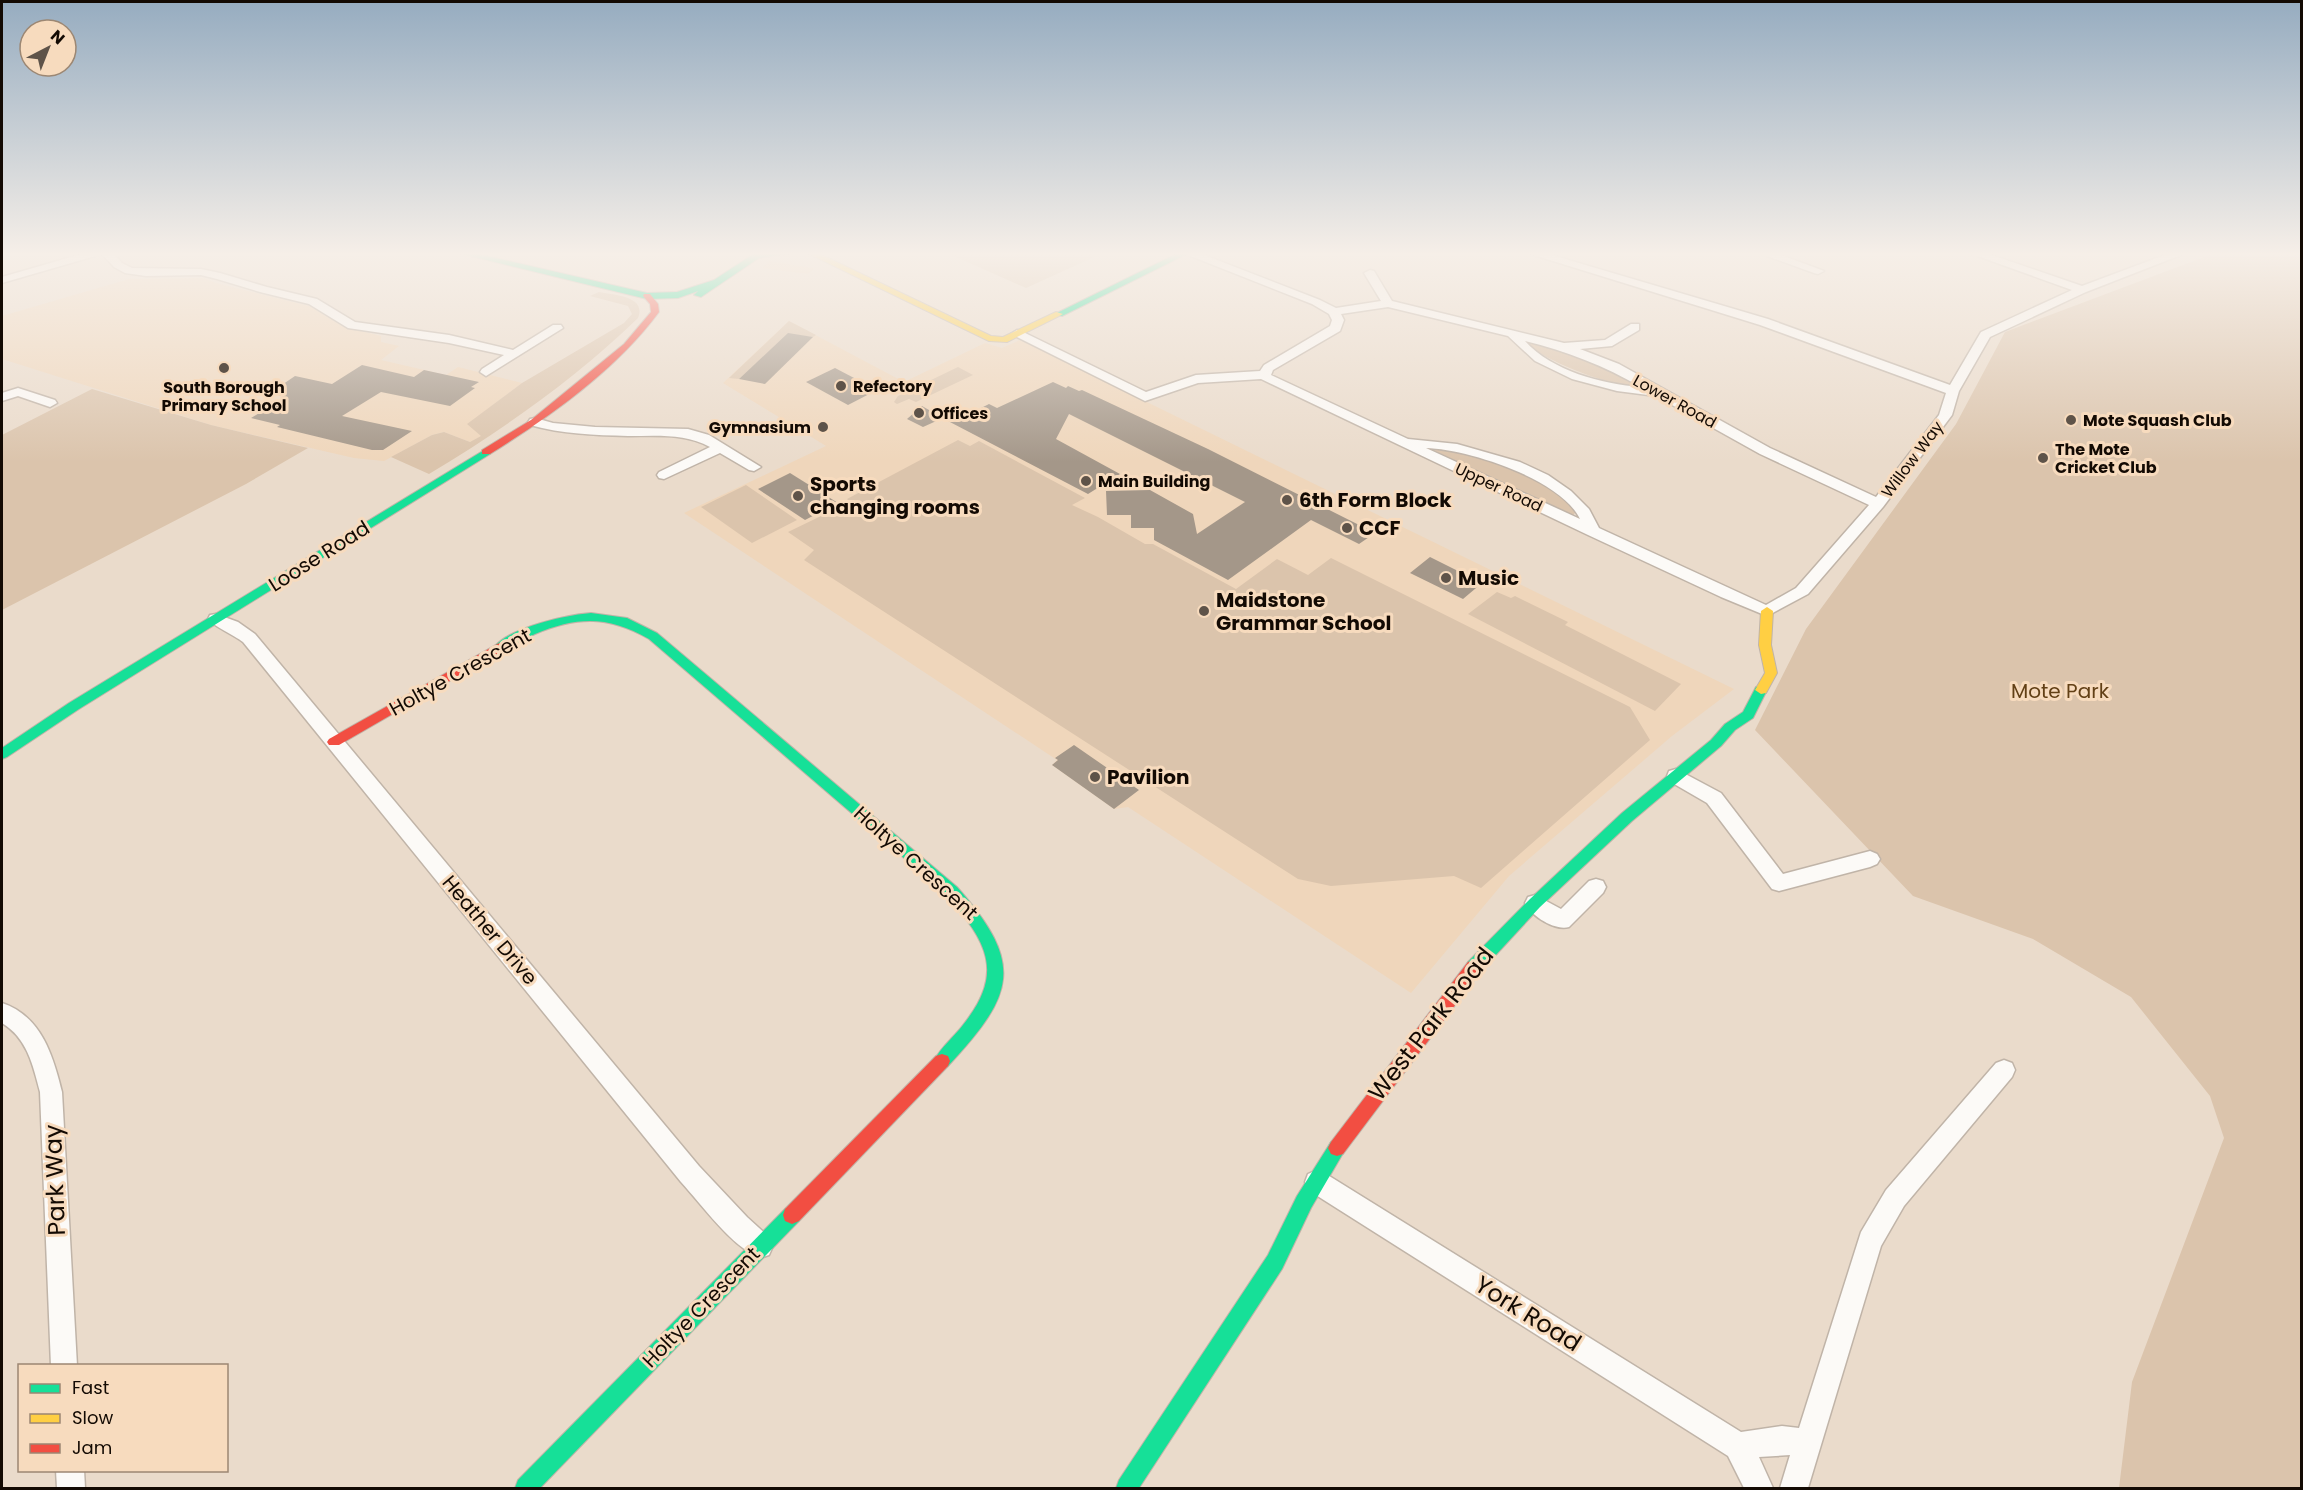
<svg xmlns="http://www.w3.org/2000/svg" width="2303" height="1490" viewBox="0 0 2303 1490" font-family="Poppins,sans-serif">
	<rect width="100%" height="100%" fill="#eadbcb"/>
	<g fill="#efd6bb">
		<polygon points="770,261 812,268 814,268 808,274 762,268"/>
		<polygon points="203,278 216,283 309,306 342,326 381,336 381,342 399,346 381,360 446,375 458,367 522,383 468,424 482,436 470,442 444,432 432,435 384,461 354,458 211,425 2,359 2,316 129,279"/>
		<polygon points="789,321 904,382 985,343 1002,348 1020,340 1734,689 1672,736 1509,876 1411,993 1128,807 1114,809 1052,765 1057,760 684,513 826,446 723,383"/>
	</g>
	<g fill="#dbc4ac">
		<polygon points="947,253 1103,253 1026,288"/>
		<polygon points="2215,253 2268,256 2273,253 2301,253 2301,1488 2119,1488 2132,1382 2224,1138 2210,1096 2131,997 2033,939 1913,896 1755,730 1806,629 1956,424 2005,332"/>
		<path d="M 599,292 C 614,295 647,296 638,318 C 575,379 504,429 429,474 L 391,457 L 432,435 L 444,432 L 470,442 L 481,436 L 467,424 L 522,383 L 624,323 L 632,314 L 628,306 L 590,296 Z"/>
		<polygon points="789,321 816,335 813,337 788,334 739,379 729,378"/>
		<path d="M 1526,342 C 1557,342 1607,369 1636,383 L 1636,386 C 1614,388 1539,359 1526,342 Z"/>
		<polygon points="958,367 973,375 916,402 909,399 897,404 894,402 898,396"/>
		<polygon points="92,389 211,425 308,448 246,484 2,610 2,435"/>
		<polygon points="958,440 970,446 979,441 1085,498 1072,505 1098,517 1145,544 1153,544 1236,589 1277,559 1308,575 1331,558 1630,707 1650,740 1481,888 1454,876 1331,886 1298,879 804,560 814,550 788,532 850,502 847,499"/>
		<path d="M 1430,446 C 1480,455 1544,469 1576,512 L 1573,515 L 1547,503 L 1544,504 L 1430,450 Z"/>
		<polygon points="746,485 797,520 752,543 701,507"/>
		<polygon points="1497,592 1511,598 1515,596 1568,622 1565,625 1681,684 1655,711 1468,614"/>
	</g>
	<g fill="#a49789">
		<polygon points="788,333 813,337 765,384 739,379"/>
		<polygon points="362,365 414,377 424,370 479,382 471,387 475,388 450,406 381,392 342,416 412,431 383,450 372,450 277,427 280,425 251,418 285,397 270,393 295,376 332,384"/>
		<polygon points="835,368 877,390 848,405 806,382"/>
		<polygon points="1053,382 1066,388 1068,386 1079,391 1082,390 1208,449 1375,533 1359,544 1311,520 1228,580 1154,540 1154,528 1131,528 1131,515 1107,515 1106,491 1150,490 1193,514 1197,534 1245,502 1069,414 1056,439 1120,474 1088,494 948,421 970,409 979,409 989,404 997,408"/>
		<polygon points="922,406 943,418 923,427 907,419"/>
		<polygon points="790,473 838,503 805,520 758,489"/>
		<polygon points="1430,557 1482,583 1463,599 1410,573"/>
		<polygon points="1074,745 1139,790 1114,809 1052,765 1058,760 1055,758"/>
	</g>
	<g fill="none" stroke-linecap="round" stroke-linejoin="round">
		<defs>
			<g id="street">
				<polygon points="85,253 113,253 122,263 132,268 201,269 220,273 267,287 317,299 355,322 449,335 513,350 553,325 561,325 563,328 486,376 480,372 482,369 504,355 449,343 348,328 309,304 260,292 217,279 201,275 146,276 125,273 114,267 102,254 2,283 2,277"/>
				<path d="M 1183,253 L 1199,253 L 1320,300 L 1336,308 L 1381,301 L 1364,273 L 1370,270 L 1374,271 L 1392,301 L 1564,343 L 1605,340 L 1631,324 L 1639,324 L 1639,330 L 1612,346 L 1580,349 L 1619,364 L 1770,448 L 1876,497 L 1939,415 L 1946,393 L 1760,325 L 1527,253 L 1545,253 L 1768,319 L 1950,385 L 1981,332 L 2072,290 L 1969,253 L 1986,253 L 2082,286 L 2170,253 L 2186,253 L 2086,292 L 1990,337 L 1959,391 L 1952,415 L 1883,507 L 1808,594 L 1767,616 L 1721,597 L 1588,535 L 1261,379 L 1198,383 L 1145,401 L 1011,334 L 1017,330 L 1021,331 L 1146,392 L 1196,375 L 1260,371 L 1264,365 L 1330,326 L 1332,320 L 1329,314 L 1312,304 ZM 1388,307 L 1508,336 L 1535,361 L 1572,379 L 1617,391 L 1656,396 L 1760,454 L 1869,505 L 1796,588 L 1766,605 L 1599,528 L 1589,509 L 1571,491 L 1548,475 L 1520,462 L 1457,444 L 1408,439 L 1271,375 L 1273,370 L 1340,331 L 1344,320 L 1341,314 ZM 1525,341 C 1567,351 1604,366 1641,387 C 1602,384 1552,371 1525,341 ZM 1426,448 C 1467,449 1561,479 1580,519 Z"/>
				<polygon points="1759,253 1776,253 1824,271 1818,274 1814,273"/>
				<polygon points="18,388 55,400 57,403 50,407 18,396 2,401 2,393"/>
				<path d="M 535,418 L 553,423 L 595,427 L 688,429 L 709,435 L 761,467 L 754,471 L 749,470 L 720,453 L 664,479 L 659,478 L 657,475 L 659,472 L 710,447 C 685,433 656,436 628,436 C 595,435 562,434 530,425 L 528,422 L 530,419 Z"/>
				<path d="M 216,614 L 238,622 L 255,634 L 699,1166 L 747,1217 L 769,1237 L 773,1246 L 769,1255 L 760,1258 C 732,1247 702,1205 681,1182 L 243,642 C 234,635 213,626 208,619 L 210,615 Z"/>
				<polygon points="1676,769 1721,793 1783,874 1870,851 1877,854 1880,859 1877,864 1870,867 1779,891 1772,889 1707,803 1669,781 1667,776 1669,771"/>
				<path d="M 1596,879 L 1603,881 L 1606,887 L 1603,893 L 1569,927 C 1555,931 1531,916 1525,903 L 1528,897 L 1535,895 L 1561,909 L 1589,881 Z"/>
				<path d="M 2,1003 C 41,1016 53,1055 62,1092 L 77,1366 L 51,1366 L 40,1092 C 33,1065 27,1038 2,1023 Z"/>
				<polygon points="2004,1060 2012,1063 2015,1070 2012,1077 1904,1206 1881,1246 1808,1488 1780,1488 1790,1455 1759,1457 1773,1488 1744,1488 1728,1456 1308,1190 1305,1182 1308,1174 1317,1170 1326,1174 1741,1432 1782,1426 1799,1428 1861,1232 1886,1190 1996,1063"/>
				<polygon points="56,1470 84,1470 85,1488 57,1488"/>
			</g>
			<g id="fast">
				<polygon points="458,253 474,253 647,293 677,292 714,280 755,253 796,253 759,258 701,297 694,295 698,291 678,298 647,299"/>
				<polygon points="1178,253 1189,253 1062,316 1055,314"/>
				<polygon points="486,449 491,452 490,454 79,709 7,757 2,759 2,748 69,703"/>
				<path d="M 591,613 L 627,618 L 657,633 L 957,887 C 1025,964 1015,994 948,1066 L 942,1068 L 936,1066 L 934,1061 C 940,1048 954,1037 963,1025 C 1006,971 986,942 947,895 L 649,639 C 609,616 578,616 535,634 C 524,639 513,647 501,650 L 495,646 C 512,627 566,615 591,613 Z"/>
				<polygon points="1761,686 1767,690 1753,718 1735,730 1721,746 1632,821 1540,907 1480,972 1474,974 1468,972 1466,967 1468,962 1530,899 1622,813 1711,740 1725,724 1743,712 1756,687"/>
				<polygon points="1337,1140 1343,1142 1346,1148 1311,1208 1282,1269 1139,1488 1116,1488 1119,1480 1268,1255 1297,1196 1331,1142"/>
				<polygon points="792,1206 799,1209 801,1215 799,1221 540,1488 515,1488 518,1480 785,1209"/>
			</g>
			<g id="slow">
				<polygon points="807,253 818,253 991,336 1003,337 1056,312 1063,314 1007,342 989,341"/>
				<polygon points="1767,607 1773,611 1771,645 1777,673 1766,693 1761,694 1755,690 1765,673 1759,645 1761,611"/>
			</g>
			<g id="jam">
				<path d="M 644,294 L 650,294 L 658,304 L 659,312 C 616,370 551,416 490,454 L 482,454 L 482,450 L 531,420 L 624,344 L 651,312 L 650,304 L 643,296 Z"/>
				<polygon points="501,642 505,643 507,646 505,649 339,745 329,745 327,742 329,739"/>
				<polygon points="1474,960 1480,962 1482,967 1480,972 1343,1154 1337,1156 1331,1154 1328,1148 1331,1142 1468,962"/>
				<polygon points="942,1054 948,1056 950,1061 948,1066 799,1221 792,1224 785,1221 783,1215 785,1209 936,1056"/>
			</g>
		</defs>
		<use href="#street" stroke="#c0b4a8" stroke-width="3"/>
		<use href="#fast" stroke="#c0b4a8" stroke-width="2"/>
		<use href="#slow" stroke="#c0b4a8" stroke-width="2"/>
		<use href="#jam" stroke="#c0b4a8" stroke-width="2"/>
		<use href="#street" fill="#fcfaf7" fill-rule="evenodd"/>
		<use href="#fast" fill="#16e098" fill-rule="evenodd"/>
		<use href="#slow" fill="#ffcf43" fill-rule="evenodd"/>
		<use href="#jam" fill="#f24e42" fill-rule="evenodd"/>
	</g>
	<linearGradient id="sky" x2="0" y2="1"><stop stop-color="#96acc0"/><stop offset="0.55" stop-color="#f6efe8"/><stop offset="1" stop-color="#f6efe8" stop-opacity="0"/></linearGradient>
	<rect width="2303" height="462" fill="url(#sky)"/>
	<g fill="#5e5349" stroke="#f7dbbe" stroke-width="2">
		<circle cx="224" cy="368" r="6"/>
		<circle cx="841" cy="386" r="6"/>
		<circle cx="919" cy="413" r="6"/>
		<circle cx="2071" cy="420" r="6"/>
		<circle cx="823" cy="427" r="6"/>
		<circle cx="2043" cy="458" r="6"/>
		<circle cx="1086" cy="481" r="6"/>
		<circle cx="798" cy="496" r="6"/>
		<circle cx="1287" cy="500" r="6"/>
		<circle cx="1347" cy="528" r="6"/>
		<circle cx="1446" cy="578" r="6"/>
		<circle cx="1204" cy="611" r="6"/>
		<circle cx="1095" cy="777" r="6"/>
	</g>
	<g text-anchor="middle" stroke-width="6" stroke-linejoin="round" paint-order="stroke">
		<g font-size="16" font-weight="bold" fill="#130a03" stroke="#f7dbbe" text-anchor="start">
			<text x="853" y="392">Refectory</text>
			<text x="224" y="393" text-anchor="middle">South Borough<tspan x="224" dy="18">Primary School</tspan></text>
			<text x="931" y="419">Offices</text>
			<text x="2083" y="426">Mote Squash Club</text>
			<text x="811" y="433" text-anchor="end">Gymnasium</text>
			<text x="2055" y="455">The Mote<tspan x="2055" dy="18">Cricket Club</tspan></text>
			<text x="1098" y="487">Main Building</text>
		</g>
		<g font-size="16" fill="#130a03" stroke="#f7dbbe">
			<text transform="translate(1675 401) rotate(29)" y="6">Lower Road</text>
			<text transform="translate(1912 459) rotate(-53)" y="6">Willow Way</text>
			<text transform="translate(1499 487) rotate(25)" y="6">Upper Road</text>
		</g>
		<g font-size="20" font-weight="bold" fill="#130a03" stroke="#f7dbbe" text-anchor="start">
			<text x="810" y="491">Sports<tspan x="810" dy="23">changing rooms</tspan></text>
			<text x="1299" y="507">6th Form Block</text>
			<text x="1359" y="535">CCF</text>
			<text x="1458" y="585">Music</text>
			<text x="1216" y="607">Maidstone<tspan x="1216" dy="23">Grammar School</tspan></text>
			<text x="1107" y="784">Pavilion</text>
		</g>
		<g font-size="20" fill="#130a03" stroke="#f7dbbe">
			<text transform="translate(319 556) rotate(-32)" y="7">Loose Road</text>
			<text transform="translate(460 672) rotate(-29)" y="7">Holtye Crescent</text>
			<text transform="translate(916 863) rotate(42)" y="7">Holtye Crescent</text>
			<text transform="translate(490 930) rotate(50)" y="7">Heather Drive</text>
			<text transform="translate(701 1307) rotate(-46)" y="7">Holtye Crescent</text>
		</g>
		<g font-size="20" fill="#624016" stroke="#f7dbbe">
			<text x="2060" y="698">Mote Park</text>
		</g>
		<g font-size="24" fill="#130a03" stroke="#f7dbbe">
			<text transform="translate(1431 1024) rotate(-52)" y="8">West Park Road</text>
			<text transform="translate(55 1180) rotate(-92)" y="8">Park Way</text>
			<text transform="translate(1528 1314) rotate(32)" y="8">York Road</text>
		</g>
	</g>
	<rect width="2303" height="1490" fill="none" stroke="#130a03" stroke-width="6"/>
	<rect x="18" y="1364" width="210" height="108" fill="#f7dbbe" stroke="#9c8773" stroke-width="1.5"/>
	<rect x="30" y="1384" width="30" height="9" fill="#16e098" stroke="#9c8773" stroke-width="1.5"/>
	<text x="72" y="1394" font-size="18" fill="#130a03">Fast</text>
	<rect x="30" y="1414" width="30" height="9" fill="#ffcf43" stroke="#9c8773" stroke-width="1.5"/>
	<text x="72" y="1424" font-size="18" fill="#130a03">Slow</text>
	<rect x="30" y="1444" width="30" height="9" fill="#f24e42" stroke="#9c8773" stroke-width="1.5"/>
	<text x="72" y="1454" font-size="18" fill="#130a03">Jam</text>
	<g transform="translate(48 48) rotate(42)"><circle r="28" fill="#f7dbbe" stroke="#9c8773" stroke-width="1.5"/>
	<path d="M0-4.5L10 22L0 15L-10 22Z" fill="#5e5349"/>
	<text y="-9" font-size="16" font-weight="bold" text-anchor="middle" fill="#130a03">N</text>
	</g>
</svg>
